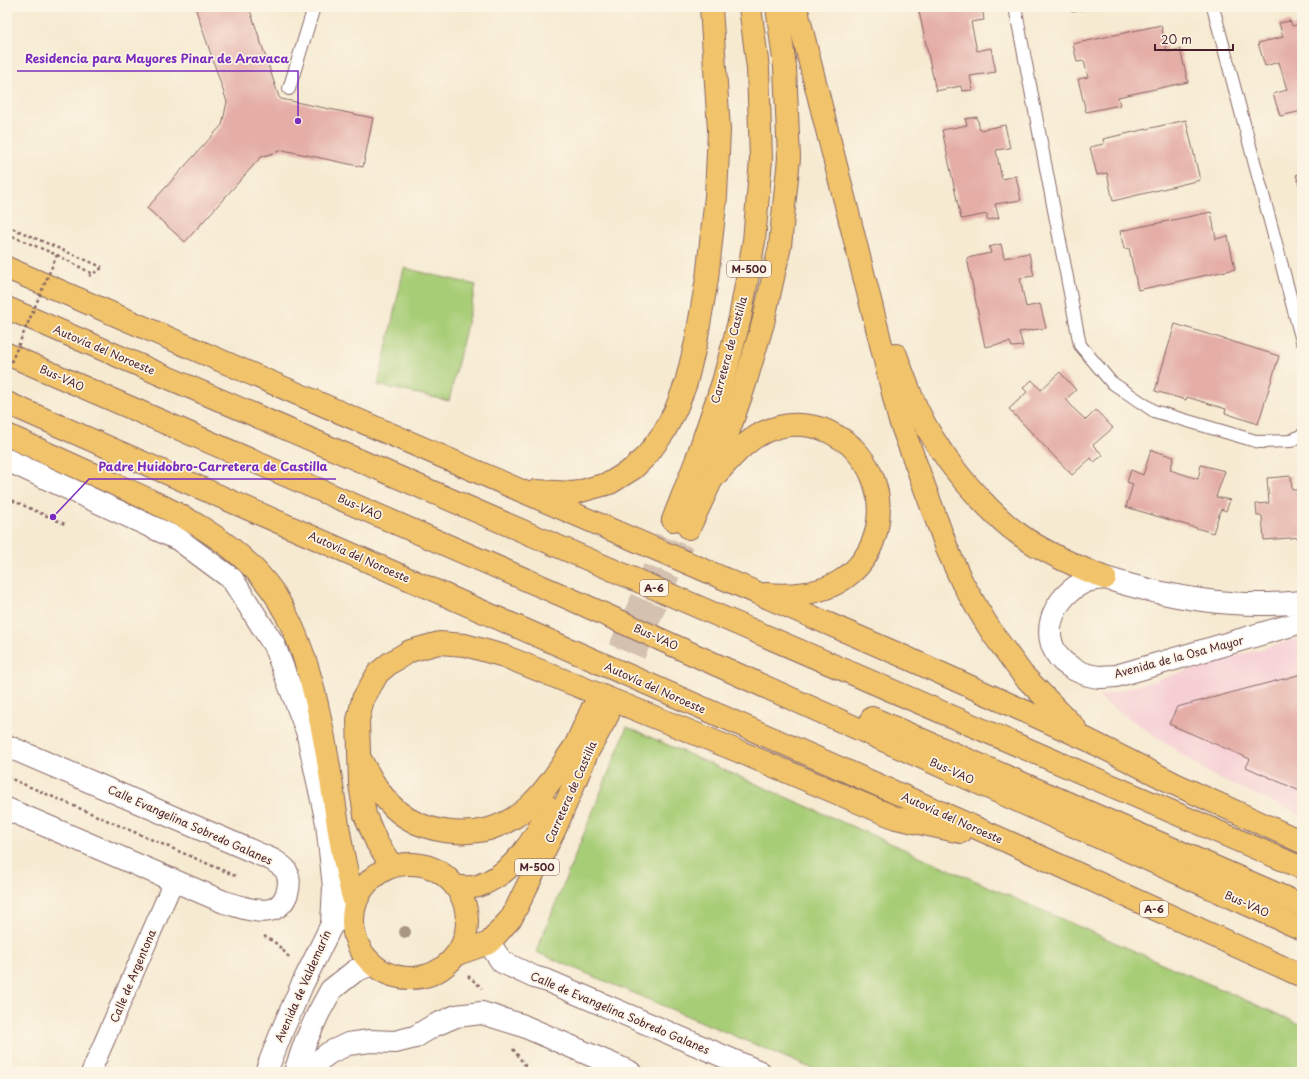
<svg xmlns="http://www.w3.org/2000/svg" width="1309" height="1079" viewBox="0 0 1309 1079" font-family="'Playpen Sans',sans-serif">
	<rect width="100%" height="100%" fill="#fcf5e5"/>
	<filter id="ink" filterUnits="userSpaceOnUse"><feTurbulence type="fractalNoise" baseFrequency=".025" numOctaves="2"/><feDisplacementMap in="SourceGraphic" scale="8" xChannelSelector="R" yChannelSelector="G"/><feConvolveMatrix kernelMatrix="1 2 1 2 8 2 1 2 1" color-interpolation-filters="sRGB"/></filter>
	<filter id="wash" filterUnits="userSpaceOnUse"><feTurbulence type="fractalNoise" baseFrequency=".012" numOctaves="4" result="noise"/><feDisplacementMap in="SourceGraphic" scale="16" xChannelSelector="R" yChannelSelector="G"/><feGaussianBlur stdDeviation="0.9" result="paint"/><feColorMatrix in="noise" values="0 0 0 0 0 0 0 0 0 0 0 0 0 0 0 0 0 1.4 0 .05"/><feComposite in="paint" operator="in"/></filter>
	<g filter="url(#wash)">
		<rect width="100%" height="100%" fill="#f6ead1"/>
		<polygon fill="#f6cfd5" points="1302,637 1302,815 1215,777 1098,697"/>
		<g fill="#a8cd77" stroke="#797651">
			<polygon points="404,268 476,285 449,401 378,385"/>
			<polygon points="627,727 1302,1025 1302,1072 820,1072 536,952"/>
		</g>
		<g id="blocks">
			<g fill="#e4aea7">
				<polygon points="195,7 249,7 279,97 281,99 373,118 363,167 283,150 261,157 185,242 147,208 222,125 227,102"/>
				<polygon points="918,7 982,7 984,20 971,22 977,51 991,48 996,72 970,76 973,90 962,91 961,86 936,91"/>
				<polygon points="1071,7 1090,7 1090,8 1072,12"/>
				<polygon points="1290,21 1292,26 1302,24 1302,111 1280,116 1273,94 1287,90 1279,62 1265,66 1258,43 1283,37 1279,23"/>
				<polygon points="1161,25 1167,52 1180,49 1188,82 1118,97 1120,105 1086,112 1078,79 1088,77 1084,61 1077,62 1073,44"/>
				<polygon points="977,117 980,130 1005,125 1010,148 996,150 999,165 1002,179 1016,176 1021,200 995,204 999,218 987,220 987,214 961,219 942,130 967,125 965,119"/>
				<polygon points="1186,120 1200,180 1113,201 1107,173 1097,175 1090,147 1104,144 1103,139"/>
				<polygon points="1302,173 1302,194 1296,175"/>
				<polygon points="1211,212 1216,239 1228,236 1235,269 1138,290 1129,248 1124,249 1120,231"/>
				<polygon points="1001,244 1004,258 1029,253 1034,276 1020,278 1023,293 1026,307 1040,304 1046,328 1019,332 1023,346 1012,347 1010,342 985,347 967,258 991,253 989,247"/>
				<polygon points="1175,324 1279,356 1258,424 1225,413 1226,409 1187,397 1186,400 1155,391"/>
				<polygon points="1060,372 1076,390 1066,399 1075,410 1086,420 1096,410 1113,428 1093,445 1103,455 1094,462 1091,458 1072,475 1009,409 1027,392 1023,388 1032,380 1041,390"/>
				<polygon points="1151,450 1174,457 1170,470 1198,479 1201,465 1225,471 1216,497 1230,500 1226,511 1221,509 1213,533 1126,507 1133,484 1127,482 1131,470 1143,475"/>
				<polygon points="1291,476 1292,490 1302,490 1302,537 1264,540 1262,516 1257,516 1256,504 1269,503 1267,478"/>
				<polygon points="1302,674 1302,792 1246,767 1250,759 1169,724 1177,707"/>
			</g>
		</g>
	</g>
	<g filter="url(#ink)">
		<use href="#blocks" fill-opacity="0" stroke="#866665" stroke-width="1"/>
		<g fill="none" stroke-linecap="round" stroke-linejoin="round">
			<g stroke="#d4c1b0" stroke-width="22" stroke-dasharray="22 11" stroke-linecap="butt">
				<polyline points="592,709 642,598 673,520"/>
				<polyline points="608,715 689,528"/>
			</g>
			<defs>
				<g id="service">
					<polyline points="1015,7 1080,345 1111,382 1154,411 1259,442 1291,441 1302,435"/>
					<polyline points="1213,7 1302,341"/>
					<polyline points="289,89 314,7"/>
				</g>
				<polyline id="pedestrian" points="91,1072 174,880"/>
				<g id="minor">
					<polyline points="7,460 178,539 232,579 274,645 307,731 327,823 334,887 332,924"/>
					<path d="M 1105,578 C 1100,579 1094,579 1090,580 C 1061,589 1039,625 1056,653 C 1064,667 1085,676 1100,677 C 1105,677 1111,676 1116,676 L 1302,622"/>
					<path d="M 7,746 L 273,860 C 276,862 282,866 285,869 C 294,883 286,907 270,910 C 255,913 239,906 224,902 L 7,809"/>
					<polyline points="489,943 502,962 534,977 548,981 760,1072"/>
					<polyline points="521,1025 630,1072"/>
				</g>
				<g id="tertiary">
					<path d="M 1105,578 C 1170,598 1234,609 1302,602"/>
					<polyline points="266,1072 282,1031 302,985 332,924 352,911"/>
					<polyline points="295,1072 305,1043 318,1014 331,990 355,971 372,964"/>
					<polyline points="304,1072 329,1053 348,1044 370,1041 395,1042 415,1037 433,1026 456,1016 482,1013 521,1025"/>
				</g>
				<g id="trunk">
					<polyline points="673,520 696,461 723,382 740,318 754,241 761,160 758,68 750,7"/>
					<polyline points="689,528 712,479 744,387 763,323 780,246 789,158 785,67 777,7"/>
					<polyline points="566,766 592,709"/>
					<circle cx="410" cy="921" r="57"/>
					<path d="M 457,887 C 463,887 472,888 478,886 C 513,874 536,839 549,807"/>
					<polyline points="457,954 489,943 512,917 555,829 587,753 608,715"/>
				</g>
				<g id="motorway">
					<polyline points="796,7 878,332 899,418 948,551 962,582 977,608 993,634 1023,675 1075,728"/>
					<polyline points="7,268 905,657 1086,739 1177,785 1302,842"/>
					<polyline points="7,308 1302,868"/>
					<polyline points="7,354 575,601 1302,929"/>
					<path d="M 896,355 C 901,369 906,382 911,395 C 928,437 957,476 989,508 C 997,516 1006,525 1016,532 C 1043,552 1074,565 1105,578"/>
					<polyline points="7,403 1006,841 1302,976"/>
					<path d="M 7,435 C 42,451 77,467 112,483 C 172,510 235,537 274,593 C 278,599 281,606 285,612 C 304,648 314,688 322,728 C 334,786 338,847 355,904"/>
					<path d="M 712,479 C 730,460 747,437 772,429 C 792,422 816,424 833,434 C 840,438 848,442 853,448 C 890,484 887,548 845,578 C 823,594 791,596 766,594"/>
					<polyline points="536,491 574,493 610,483 634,468 648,454 664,432 676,409 686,383 696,342 707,279 716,196 719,130 711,7"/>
					<polyline points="872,718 1302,905"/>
					<path d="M 362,762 C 373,783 386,805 407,818 C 430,832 463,836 489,829 C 505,824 522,814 533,802 C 549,787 561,766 573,749"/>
					<polyline points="392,866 377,843 365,815 360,784 358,720 363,699 378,673 390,663 410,651 439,643 465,645 504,656 738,751 896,818 961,832"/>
				</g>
			</defs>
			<use href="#service" stroke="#866665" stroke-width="14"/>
			<use href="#pedestrian" stroke="#866665" stroke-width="21"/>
			<use href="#minor" stroke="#866665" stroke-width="24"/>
			<use href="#tertiary" stroke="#866665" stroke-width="24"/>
			<use href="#trunk" stroke="#866665" stroke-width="24"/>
			<use href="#motorway" stroke="#866665" stroke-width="24"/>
			<g stroke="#866665" stroke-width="2.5" stroke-dasharray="3 3" stroke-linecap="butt">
				<polyline points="7,226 102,267"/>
				<polyline points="57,255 93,274"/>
				<polyline points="89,276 102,268"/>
				<polyline points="7,498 67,525"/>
				<polyline points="7,777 236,876"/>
				<polyline points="264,936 277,944 289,957"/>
				<polyline points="468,976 482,988"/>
				<polyline points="513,1049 530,1072"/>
			</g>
			<use href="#service" stroke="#fff" stroke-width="12"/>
			<use href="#pedestrian" stroke="#fff" stroke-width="19"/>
			<use href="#minor" stroke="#fff" stroke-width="22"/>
			<use href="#tertiary" stroke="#fff" stroke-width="22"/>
			<use href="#trunk" stroke="#f1c36a" stroke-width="22"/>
			<use href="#motorway" stroke="#f1c36a" stroke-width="22"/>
			<polyline stroke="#866665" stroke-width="2.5" stroke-dasharray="3 3" stroke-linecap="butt" points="7,234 57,255 7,372"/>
		</g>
		<circle fill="#a79782" cx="405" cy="932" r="6"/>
	</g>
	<g text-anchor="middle" stroke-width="3.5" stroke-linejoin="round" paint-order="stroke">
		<g fill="#fcf5e5" stroke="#7f5f63" stroke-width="1">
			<rect x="727" y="261" width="44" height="16" rx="3"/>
			<rect x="640" y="580" width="28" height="16" rx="3"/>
			<rect x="515" y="859" width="44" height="16" rx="3"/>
			<rect x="1140" y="901" width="28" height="16" rx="3"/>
		</g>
		<g font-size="10" font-weight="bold" fill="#4a1f2b">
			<text x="749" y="273">M-500</text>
			<text x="654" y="592">A-6</text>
			<text x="537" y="871">M-500</text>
			<text x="1154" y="913">A-6</text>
		</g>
		<g font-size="11" fill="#4a1f2b" stroke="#fcf5e5">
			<text transform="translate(104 350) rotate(23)" y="4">Autovía del Noroeste</text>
			<text transform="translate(729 350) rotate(-75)" y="4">Carretera de Castilla</text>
			<text transform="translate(62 378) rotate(24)" y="4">Bus-VAO</text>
			<text transform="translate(360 507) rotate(24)" y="4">Bus-VAO</text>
			<text transform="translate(359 557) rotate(24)" y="4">Autovía del Noroeste</text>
			<text transform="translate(656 637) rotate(24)" y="4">Bus-VAO</text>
			<text transform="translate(1179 657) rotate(-15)" y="4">Avenida de la Osa Mayor</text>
			<text transform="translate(655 688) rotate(24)" y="4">Autovía del Noroeste</text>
			<text transform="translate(952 771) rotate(24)" y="4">Bus-VAO</text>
			<text transform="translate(571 792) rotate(-66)" y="4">Carretera de Castilla</text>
			<text transform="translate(952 818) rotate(24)" y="4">Autovía del Noroeste</text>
			<text transform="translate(190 825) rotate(24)" y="4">Calle Evangelina Sobredo Galanes</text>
			<text transform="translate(1247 904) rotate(24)" y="4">Bus-VAO</text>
			<text transform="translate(133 976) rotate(-67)" y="4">Calle de Argentona</text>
			<text transform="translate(303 986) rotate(-66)" y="4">Avenida de Valdemarín</text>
			<text transform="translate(620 1013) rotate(23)" y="4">Calle de Evangelina Sobredo Galanes</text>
		</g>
	</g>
	<path fill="none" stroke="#7b2cbf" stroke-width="1.5" d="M298 121L298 71H17M53 517L89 479H336"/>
	<g fill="#7b2cbf" stroke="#fcf5e5" stroke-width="1.5">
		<circle cx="298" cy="121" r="4"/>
		<circle cx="53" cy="517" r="4"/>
	</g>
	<g font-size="12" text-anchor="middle" font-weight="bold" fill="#7b2cbf" stroke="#fcf5e5" stroke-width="3.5" stroke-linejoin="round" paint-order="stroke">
		<text x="157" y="63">Residencia para Mayores Pinar de Aravaca</text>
		<text x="213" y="471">Padre Huidobro-Carretera de Castilla</text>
	</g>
	<rect width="1309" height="1079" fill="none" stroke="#fcf5e5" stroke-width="24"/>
	<path d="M1155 44v6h78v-6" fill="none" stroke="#4a1f2b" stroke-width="2"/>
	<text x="1161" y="44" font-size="12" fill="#4a1f2b" stroke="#fcf5e5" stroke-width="3" paint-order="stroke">20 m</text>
</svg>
